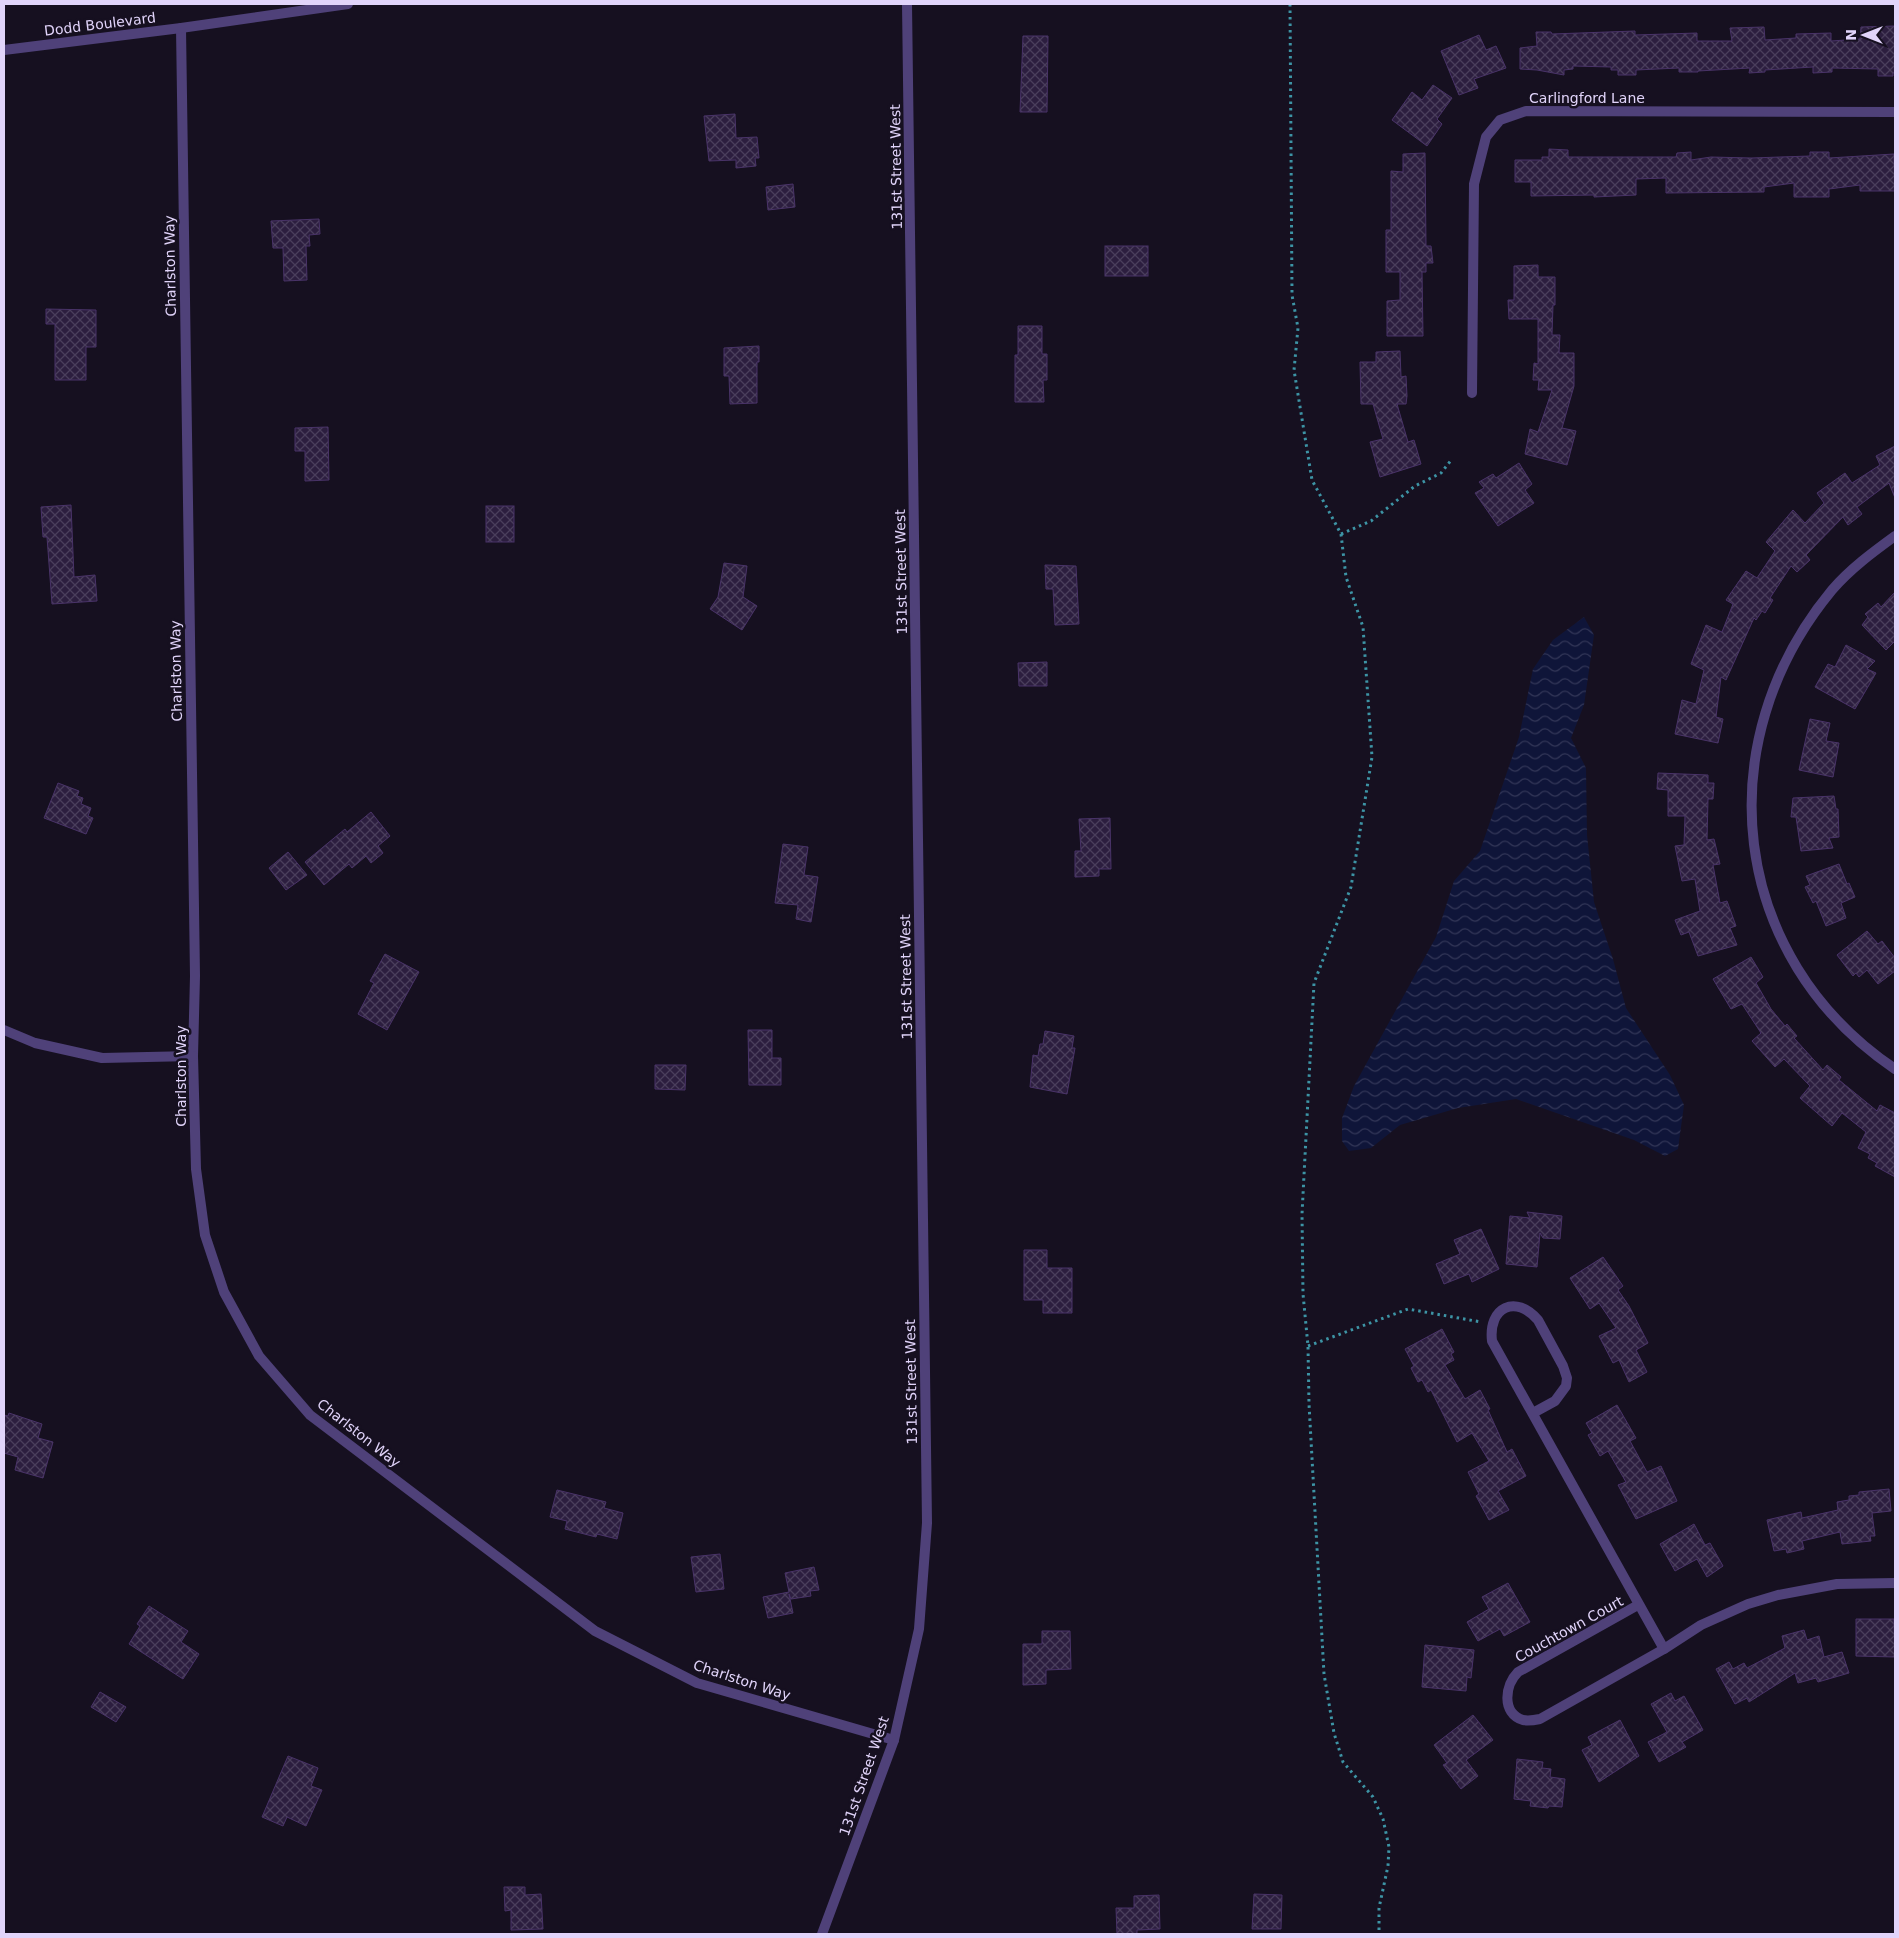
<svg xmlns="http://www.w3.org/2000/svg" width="1899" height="1938" viewBox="0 0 1899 1938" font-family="'DejaVu Sans',sans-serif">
	<defs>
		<pattern id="water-waves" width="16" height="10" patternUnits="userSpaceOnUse" patternTransform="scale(1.25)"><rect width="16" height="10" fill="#0f1539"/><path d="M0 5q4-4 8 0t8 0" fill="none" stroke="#323657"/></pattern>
		<pattern id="building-cross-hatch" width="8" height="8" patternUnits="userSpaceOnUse" patternTransform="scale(1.25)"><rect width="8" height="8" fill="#2c1e3f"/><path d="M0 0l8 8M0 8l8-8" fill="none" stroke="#4a3e5c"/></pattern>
	</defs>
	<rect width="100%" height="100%" fill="#161020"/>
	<polygon fill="url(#water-waves)" points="1584,617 1594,635 1584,705 1571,738 1586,768 1587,835 1594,902 1613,959 1626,1008 1670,1075 1684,1105 1678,1149 1665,1156 1634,1140 1516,1099 1458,1108 1400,1125 1371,1148 1349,1151 1342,1141 1342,1118 1354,1086 1436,937 1454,881 1480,851 1519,737 1533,669 1553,640"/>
	<g fill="url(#building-cross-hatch)" stroke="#493368">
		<polygon points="1895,26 1895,73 1893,73 1893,76 1878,76 1878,69 1832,68 1832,72 1813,73 1813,67 1765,70 1765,72 1749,73 1750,68 1698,71 1698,72 1679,72 1679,68 1636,70 1636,75 1618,75 1618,70 1611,70 1611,67 1573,66 1573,69 1564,70 1564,75 1537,70 1520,69 1520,48 1537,46 1536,32 1551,32 1552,34 1635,31 1635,35 1697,33 1697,41 1732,41 1730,28 1764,27 1765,40 1796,38 1796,34 1831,33 1831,41 1860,39 1861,27"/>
		<polygon points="1479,35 1486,50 1496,46 1506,68 1474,79 1478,88 1459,95 1441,51"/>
		<polygon points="1023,36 1048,36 1047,112 1020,112"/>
		<polygon points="1433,85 1452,98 1437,119 1442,124 1427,146 1392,120 1412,92 1422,100"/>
		<polygon points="735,114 736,138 757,137 759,158 755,158 756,166 736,168 736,160 709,161 704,116"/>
		<polygon points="1549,149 1568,150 1568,157 1676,157 1677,153 1691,152 1691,160 1711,157 1751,158 1810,156 1810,152 1829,152 1829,158 1894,154 1895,191 1860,191 1860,185 1829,189 1829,197 1794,197 1794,183 1764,187 1764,192 1666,193 1666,178 1636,179 1636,195 1594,197 1594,195 1531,196 1531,182 1515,182 1515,160 1542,160 1542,157 1549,157"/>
		<polygon points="1425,153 1426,246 1431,246 1433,263 1426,263 1426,272 1422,272 1423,336 1387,336 1387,301 1400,300 1400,272 1386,272 1386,230 1391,230 1391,171 1403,172 1403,154"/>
		<polygon points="793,184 795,207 768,210 766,187"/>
		<polygon points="319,219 320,234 309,235 310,246 306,246 307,280 284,281 283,248 273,248 271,221"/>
		<rect x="1105" y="246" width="43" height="30"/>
		<polygon points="1538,265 1538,277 1555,277 1555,305 1553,305 1552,335 1560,335 1559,353 1574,353 1574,386 1562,428 1576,431 1567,465 1525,454 1530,429 1538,432 1552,390 1538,390 1539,380 1533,380 1534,363 1538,364 1538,319 1509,319 1508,300 1514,300 1514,266"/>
		<polygon points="46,309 96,310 96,347 86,347 86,380 55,380 55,324 46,324"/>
		<polygon points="1018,326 1042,326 1042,354 1047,354 1047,380 1043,380 1044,402 1015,402 1015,355 1018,355"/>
		<polygon points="759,346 759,362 757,362 757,403 730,404 729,376 724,376 724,348"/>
		<polygon points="1400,351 1401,377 1406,376 1407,396 1406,404 1397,404 1408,442 1414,440 1421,464 1380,477 1370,442 1383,439 1373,404 1361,404 1360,362 1376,362 1376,352"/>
		<polygon points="328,427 329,480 305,481 305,451 295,451 295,428"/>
		<polygon points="1895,446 1895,498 1889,483 1857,507 1862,514 1848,525 1843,517 1806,555 1810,560 1797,572 1791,566 1770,598 1773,600 1765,613 1762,611 1756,620 1754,618 1726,680 1721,677 1716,717 1723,719 1718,743 1675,734 1682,700 1696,704 1704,670 1691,664 1706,625 1722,632 1733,604 1726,600 1746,571 1757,578 1775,551 1766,542 1793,510 1805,523 1824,503 1817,493 1845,473 1852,483 1880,465 1876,456"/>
		<polygon points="1519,463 1532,484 1525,490 1534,503 1498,526 1475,493 1484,488 1479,482 1493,474 1496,478"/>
		<polygon points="71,505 74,577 95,575 97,601 52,604 47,537 43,537 41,507"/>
		<rect x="486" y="506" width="28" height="36"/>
		<polygon points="724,563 747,566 743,597 757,606 742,630 710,609 718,597"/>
		<polygon points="1045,565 1076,566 1079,624 1055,625 1053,589 1046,589"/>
		<polygon points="1895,592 1895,641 1886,650 1862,625 1868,617 1865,614 1878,603 1881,607"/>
		<polygon points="1846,645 1875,661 1867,669 1876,673 1855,709 1815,687 1828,664 1835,667"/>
		<polygon points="1047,662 1047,686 1019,686 1018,663"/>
		<polygon points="1810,719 1830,723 1826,741 1839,743 1833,777 1799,770"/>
		<polygon points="1658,773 1708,775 1708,783 1714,783 1713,799 1708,799 1707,840 1714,839 1720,864 1713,865 1720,903 1727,901 1736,926 1730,928 1737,945 1698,956 1689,932 1681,935 1675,920 1700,911 1695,879 1682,881 1675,846 1684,845 1685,816 1668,816 1668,790 1657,789"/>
		<polygon points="58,783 79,791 77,796 83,798 81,804 91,808 88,816 93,818 86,834 44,818"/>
		<polygon points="1834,796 1836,809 1838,809 1839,837 1829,838 1833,848 1801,851 1796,817 1791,817 1793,798"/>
		<polygon points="371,812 390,836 378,846 383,853 371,863 366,856 352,868 349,864 324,885 305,862 345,829 347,832"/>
		<polygon points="1110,818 1111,869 1099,869 1099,876 1075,877 1075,851 1081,851 1079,819"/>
		<polygon points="783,844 808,847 804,875 818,877 811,922 796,919 798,905 775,903"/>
		<polygon points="288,852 307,875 286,890 269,868"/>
		<polygon points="1839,864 1847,884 1849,883 1855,897 1841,903 1846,918 1826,926 1816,901 1813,903 1805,887 1810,885 1806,876"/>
		<polygon points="1867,931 1878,944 1882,941 1895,958 1895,971 1878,984 1867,970 1859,977 1856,973 1853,976 1837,955"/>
		<polygon points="385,954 419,972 387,1030 358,1014 374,983 370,981"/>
		<polygon points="1751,957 1763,977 1756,983 1771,1009 1785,1026 1787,1024 1797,1036 1794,1038 1823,1070 1827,1065 1841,1077 1839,1080 1877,1111 1880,1105 1895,1113 1895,1177 1875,1166 1877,1163 1868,1158 1870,1154 1858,1148 1866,1132 1842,1113 1832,1126 1800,1098 1810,1086 1784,1059 1775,1067 1752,1041 1761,1033 1742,1004 1731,1009 1713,979"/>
		<polygon points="748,1030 772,1030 772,1058 781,1058 781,1085 749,1085"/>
		<polygon points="1045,1031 1074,1036 1072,1048 1075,1048 1067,1094 1030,1087 1033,1055 1038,1056 1040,1044 1043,1044"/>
		<polygon points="655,1065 686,1065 685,1090 655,1089"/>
		<polygon points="1527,1212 1562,1216 1560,1239 1543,1238 1540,1233 1537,1267 1506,1264 1510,1216 1530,1218"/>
		<polygon points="1481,1229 1499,1269 1472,1282 1469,1274 1444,1284 1436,1264 1460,1254 1454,1240"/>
		<polygon points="1024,1250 1047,1250 1047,1268 1072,1268 1072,1313 1043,1313 1043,1300 1024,1300"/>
		<polygon points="1603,1257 1623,1286 1618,1290 1629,1306 1648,1343 1636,1350 1647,1372 1629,1382 1619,1360 1613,1363 1599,1336 1616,1328 1599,1303 1590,1309 1570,1278"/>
		<polygon points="1442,1329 1454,1352 1451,1354 1454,1360 1445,1365 1465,1399 1480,1390 1490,1409 1488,1410 1507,1452 1512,1449 1526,1476 1498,1491 1509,1510 1489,1520 1476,1496 1479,1494 1468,1472 1489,1461 1472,1433 1457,1442 1431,1390 1428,1392 1422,1380 1418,1382 1411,1368 1414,1366 1405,1349"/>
		<polygon points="1617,1405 1636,1438 1630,1441 1647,1472 1661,1466 1677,1501 1636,1519 1618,1485 1626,1482 1608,1451 1600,1456 1588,1435 1592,1433 1586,1423"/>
		<polygon points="9,1413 42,1424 38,1438 53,1442 43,1478 15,1470 18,1457 4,1453 4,1415 8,1416"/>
		<polygon points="1889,1489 1891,1511 1872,1513 1875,1536 1870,1536 1871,1541 1842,1544 1840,1532 1802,1541 1804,1549 1787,1553 1786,1549 1774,1551 1767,1520 1801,1512 1802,1518 1838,1510 1837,1502 1849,1500 1849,1496 1859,1495 1859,1492"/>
		<polygon points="557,1490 606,1502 604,1508 623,1513 617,1539 597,1534 596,1537 565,1529 567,1521 550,1517"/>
		<polygon points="1694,1524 1705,1545 1710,1543 1723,1566 1707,1577 1697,1559 1675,1571 1660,1544"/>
		<polygon points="720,1554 724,1589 696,1592 691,1557"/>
		<polygon points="814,1567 819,1590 810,1591 811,1596 791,1599 789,1594 793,1613 768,1618 763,1597 789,1592 785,1573"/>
		<polygon points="1508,1583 1530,1622 1504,1636 1500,1629 1478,1641 1467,1622 1489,1609 1482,1597"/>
		<polygon points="149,1606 188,1631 181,1642 199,1654 183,1679 129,1644 140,1626 137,1624"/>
		<polygon points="1856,1619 1894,1619 1895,1657 1856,1656"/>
		<polygon points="1804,1630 1807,1640 1819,1636 1824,1657 1842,1652 1849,1673 1818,1682 1816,1678 1798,1683 1795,1673 1749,1702 1747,1698 1735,1704 1716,1669 1729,1662 1733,1669 1744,1663 1747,1668 1785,1648 1782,1636"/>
		<polygon points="1042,1631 1070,1631 1071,1669 1046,1670 1046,1684 1023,1685 1023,1644 1042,1644"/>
		<polygon points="1425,1645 1474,1650 1471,1678 1467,1677 1466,1691 1422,1687"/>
		<polygon points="100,1692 126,1707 116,1722 91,1707"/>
		<polygon points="1671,1693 1675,1701 1684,1696 1703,1730 1682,1742 1686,1747 1659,1762 1648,1742 1667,1732 1651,1704"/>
		<polygon points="1473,1715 1493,1740 1466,1760 1478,1776 1461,1789 1443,1765 1447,1763 1434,1745"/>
		<polygon points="1620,1720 1639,1756 1599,1782 1582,1750 1592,1745 1588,1737"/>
		<polygon points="288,1756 318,1768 311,1786 322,1790 306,1826 287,1817 283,1826 262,1817"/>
		<polygon points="1517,1759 1543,1762 1542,1768 1551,1769 1550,1777 1565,1779 1562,1807 1549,1806 1548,1808 1530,1806 1531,1801 1514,1799"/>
		<polygon points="504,1887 525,1887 525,1895 541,1894 543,1929 511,1930 511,1910 505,1911"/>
		<polygon points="1254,1894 1282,1895 1281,1929 1252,1929"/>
		<polygon points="1159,1895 1160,1929 1137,1930 1137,1934 1117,1934 1116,1908 1134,1908 1134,1896"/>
	</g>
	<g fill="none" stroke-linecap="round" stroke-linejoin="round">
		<g stroke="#3d94a5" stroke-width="3" stroke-dasharray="2.5 4" stroke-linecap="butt">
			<polyline points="1290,4 1292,295 1298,328 1294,370 1312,480 1341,534 1346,577 1363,627 1372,757 1351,887 1314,983 1302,1214 1303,1294 1308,1346 1309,1404 1324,1674 1334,1733 1343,1762 1373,1797 1383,1819 1389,1847 1388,1866 1379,1908 1379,1934"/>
			<polyline points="1341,534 1371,521 1415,486 1441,473 1452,459"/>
			<polyline points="1308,1346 1408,1309 1481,1322"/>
		</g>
		<g stroke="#4f4179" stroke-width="10">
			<polyline points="181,28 195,976 193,1056 196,1169 205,1235 224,1292 259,1356 310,1415 595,1631 697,1683 894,1740"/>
			<polyline points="4,50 181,28 348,4"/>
			<polyline points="1472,393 1474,184 1486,137 1500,120 1526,111 1895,112"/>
			<path d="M 1895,536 C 1873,552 1850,569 1832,590 C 1706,742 1729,957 1895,1069"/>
			<polyline points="4,1030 35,1043 102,1058 193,1056"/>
			<path d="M 1533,1413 L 1555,1401 L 1566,1386 L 1567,1378 L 1563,1366 L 1538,1320 C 1516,1294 1488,1307 1492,1341 L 1664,1649"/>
			<path d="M 1638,1605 L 1518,1672 C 1505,1685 1501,1713 1523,1720 C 1528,1721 1535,1720 1540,1719 L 1664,1649 L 1701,1625 L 1748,1604 L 1778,1595 L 1837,1584 L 1895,1583"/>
			<polyline points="822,1934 894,1740 919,1629 927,1523 907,4"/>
		</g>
	</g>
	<g text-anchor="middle" stroke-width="5" stroke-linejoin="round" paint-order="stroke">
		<g font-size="14" fill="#e1d4fa" stroke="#161020">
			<text transform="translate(100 24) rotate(-7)" y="5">Dodd Boulevard</text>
			<text x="1587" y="103">Carlingford Lane</text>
			<text transform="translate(896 167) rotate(-91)" y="5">131st Street West</text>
			<text transform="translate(170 266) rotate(-91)" y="5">Charlston Way</text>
			<text transform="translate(901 572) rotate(-91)" y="5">131st Street West</text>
			<text transform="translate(176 671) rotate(-91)" y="5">Charlston Way</text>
			<text transform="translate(906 977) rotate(-91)" y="5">131st Street West</text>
			<text transform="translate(181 1076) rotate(-90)" y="5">Charlston Way</text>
			<text transform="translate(911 1382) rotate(-91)" y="5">131st Street West</text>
			<text transform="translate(359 1433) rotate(38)" y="5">Charlston Way</text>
			<text transform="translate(1569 1629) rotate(-29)" y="5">Couchtown Court</text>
			<text transform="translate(742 1680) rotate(18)" y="5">Charlston Way</text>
			<text transform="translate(864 1776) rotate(-71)" y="5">131st Street West</text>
		</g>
	</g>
	<rect width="1899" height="1938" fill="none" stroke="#e1d4fa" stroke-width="10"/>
	<g transform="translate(1864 35) rotate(270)" stroke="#161020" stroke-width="4" paint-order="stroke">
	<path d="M0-4L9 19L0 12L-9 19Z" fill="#e1d4fa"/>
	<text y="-8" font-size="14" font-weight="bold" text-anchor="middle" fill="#e1d4fa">N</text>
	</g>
</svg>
